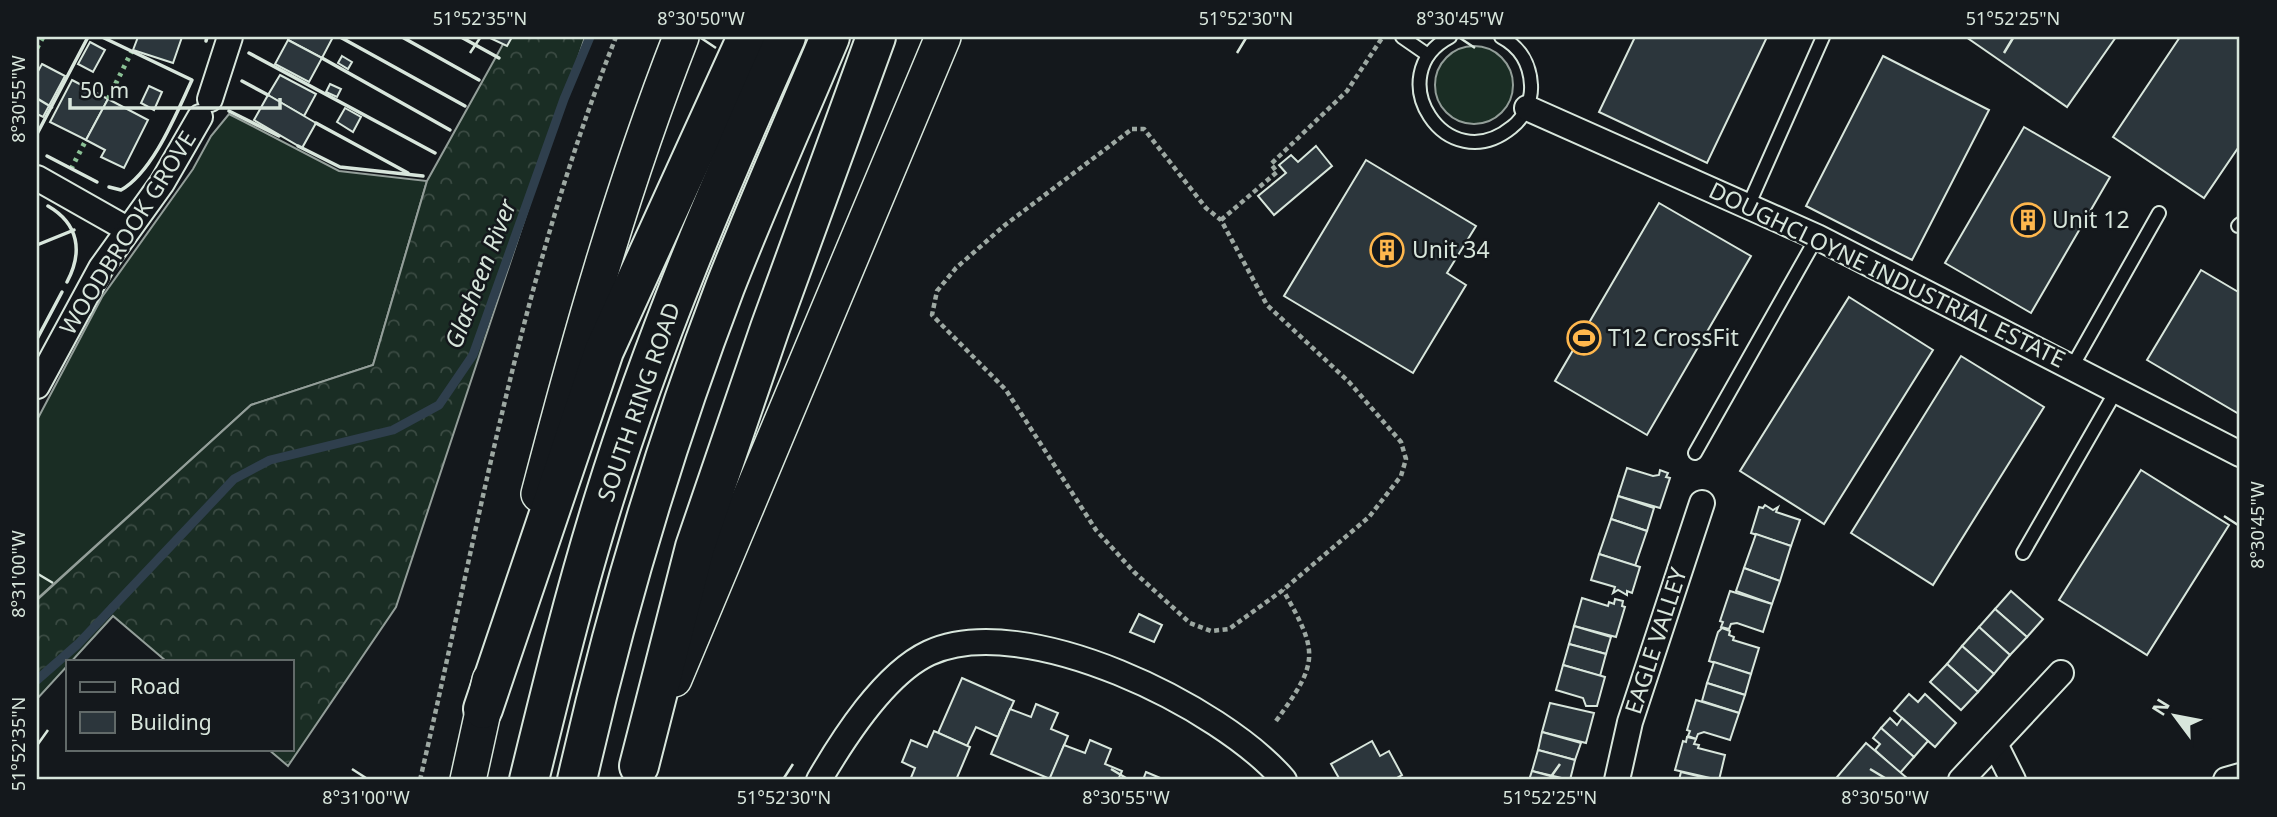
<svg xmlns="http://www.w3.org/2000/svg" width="2277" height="817" viewBox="0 0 2277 817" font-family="'Noto Sans',sans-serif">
	<defs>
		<pattern id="forest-crowns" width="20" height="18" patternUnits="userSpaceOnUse" patternTransform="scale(1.75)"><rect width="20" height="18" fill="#1a2d24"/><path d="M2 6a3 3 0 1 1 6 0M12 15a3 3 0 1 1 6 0" fill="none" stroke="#3b4b43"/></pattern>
	</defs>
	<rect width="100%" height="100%" fill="#14181c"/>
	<g fill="#1a2d24" stroke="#939e99" stroke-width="2">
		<circle cx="1474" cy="85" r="39"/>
		<polygon points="229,114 339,171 427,181 373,365 251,405 37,599 37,420 102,297 193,169 211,136"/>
	</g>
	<polygon fill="url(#forest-crowns)" stroke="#939e99" stroke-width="2" points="507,37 585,37 396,607 288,766 268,749 292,749 292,661 166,661 113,616 37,699 37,600 251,405 373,365 427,181"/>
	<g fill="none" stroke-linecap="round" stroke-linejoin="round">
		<polyline stroke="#2f3f4d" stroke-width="9" points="37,680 78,644 234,479 270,460 393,430 439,405 473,355 564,99 590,37"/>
	</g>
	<g fill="#2c363c" stroke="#d8e6dc" stroke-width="2">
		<polygon points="138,37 182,37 173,63 133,50"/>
		<polygon points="289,37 333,37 322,58 288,40"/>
		<polygon points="488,37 512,37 507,46"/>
		<polygon points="1635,37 1767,37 1707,163 1599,112"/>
		<polygon points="1966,37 2116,37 2067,107"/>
		<polygon points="2180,37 2240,37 2240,145 2204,198 2113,137"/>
		<polygon points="288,40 322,58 309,82 275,64"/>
		<polygon points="90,42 105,50 93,72 78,64"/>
		<polygon points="342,56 352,62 348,69 338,63"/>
		<polygon points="1883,56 1989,110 1912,260 1806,206"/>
		<polygon points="42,64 65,76 43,117 37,114 37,73"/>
		<polygon points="280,75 316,94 304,116 268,95"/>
		<polygon points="72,80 108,99 86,140 50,122"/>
		<polygon points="330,84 341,89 337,97 326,92"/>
		<polygon points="149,86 162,92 154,110 141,103"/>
		<polygon points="268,95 316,123 302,148 254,120"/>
		<polygon points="108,99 148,120 124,168 101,157 105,150 86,140"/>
		<polygon points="345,108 361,117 353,132 337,122"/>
		<polygon points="2024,127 2110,177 2031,313 1945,263"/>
		<polygon points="1316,146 1332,166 1274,215 1258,196 1286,173 1279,165 1291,155 1298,162"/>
		<polygon points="1366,160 1476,226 1447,273 1466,285 1413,373 1284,296"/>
		<polygon points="1659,203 1751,256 1647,435 1555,381"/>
		<polygon points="2201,270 2240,293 2239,414 2147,360"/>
		<polygon points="1849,297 1933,350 1824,524 1740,471"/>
		<polygon points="1961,356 2044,407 1933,585 1851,533"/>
		<polygon points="1627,468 1653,476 1659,475 1660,470 1668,473 1666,477 1670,478 1660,508 1618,496"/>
		<polygon points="2141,470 2229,525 2147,655 2059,600"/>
		<polygon points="1618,496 1654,508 1647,531 1611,519"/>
		<polygon points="1765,505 1773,510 1778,507 1776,512 1800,520 1791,546 1751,533 1759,507 1763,508"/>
		<polygon points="1611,519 1647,531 1635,566 1599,554"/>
		<polygon points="1756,534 1791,546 1780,581 1744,568"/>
		<polygon points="1599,554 1640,567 1632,593 1627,591 1627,595 1618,590 1613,593 1615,587 1591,580"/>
		<polygon points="1744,568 1780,581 1772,604 1736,591"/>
		<polygon points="1730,591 1772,604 1763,632 1737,623 1731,624 1729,629 1721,627 1723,622 1720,621"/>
		<polygon points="2011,591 2043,619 2027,637 1995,609"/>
		<polygon points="1582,598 1608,606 1609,602 1614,604 1615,599 1623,601 1622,606 1625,607 1616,637 1574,626"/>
		<polygon points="1995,609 2027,637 2010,655 1979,627"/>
		<polygon points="1139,614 1162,625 1154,642 1130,632"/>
		<polygon points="1574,626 1611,637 1606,654 1569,644"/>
		<polygon points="1979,627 2010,655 1994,674 1962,646"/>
		<polygon points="1722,628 1730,631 1729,635 1734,637 1733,640 1759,648 1751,674 1709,661 1718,632"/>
		<polygon points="1569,644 1606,654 1600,676 1563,665"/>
		<polygon points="1962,646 1994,674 1978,692 1947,664"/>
		<polygon points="1714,662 1751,674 1745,695 1707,683"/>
		<polygon points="1947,664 1978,692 1961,710 1930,682"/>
		<polygon points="1563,665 1605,677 1597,706 1586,706 1583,698 1556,690"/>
		<polygon points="962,678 1014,701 998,737 976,727 967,746 938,733"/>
		<polygon points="1707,683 1745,695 1739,713 1702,701"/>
		<polygon points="1909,694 1918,702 1925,694 1956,723 1935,747 1894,711"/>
		<polygon points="1696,700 1739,713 1730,740 1704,732 1698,734 1696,739 1688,736 1690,731 1687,730"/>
		<polygon points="1550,703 1594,713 1586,743 1542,732"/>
		<polygon points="1036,704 1058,713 1051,729 1068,736 1050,779 991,754 1010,709 1031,717"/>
		<polygon points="1890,718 1897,725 1902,718 1928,741 1914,757 1881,728"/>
		<polygon points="1881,728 1914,757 1900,773 1875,750 1880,744 1873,738"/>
		<polygon points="934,731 970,747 956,780 910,780 915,768 902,762 911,740 927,747"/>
		<polygon points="1542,732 1581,743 1575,760 1538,750"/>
		<polygon points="1687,737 1696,739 1694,744 1699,745 1698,748 1725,755 1719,780 1675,770 1683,741 1686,742"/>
		<polygon points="1090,740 1111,749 1105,764 1122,771 1118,780 1049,780 1064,745 1085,753"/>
		<polygon points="1372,741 1380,756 1389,751 1402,775 1393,780 1340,780 1331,764"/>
		<polygon points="1866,743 1907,778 1905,780 1841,780 1837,777"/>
		<polygon points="1538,750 1575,760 1570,780 1532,771"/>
		<polygon points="1532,771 1565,780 1529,780"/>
		<polygon points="1146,772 1165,780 1143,780"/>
		<polygon points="1681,772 1714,780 1679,780"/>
	</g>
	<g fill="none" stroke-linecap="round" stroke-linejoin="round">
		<defs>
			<g id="service">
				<polyline points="1402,37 1428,55"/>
				<path d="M 1450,37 C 1379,74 1446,181 1512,127 C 1524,118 1532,100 1531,85 C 1530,64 1520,47 1501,37"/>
				<polyline points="1749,204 1823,37"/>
				<polyline points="2238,226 2240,224"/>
				<polyline points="2072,367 2159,213"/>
				<polyline points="1695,453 1817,237"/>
				<polyline points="2023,553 2116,391"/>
			</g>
			<g id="minor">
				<polyline points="210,99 230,37"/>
				<polyline points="1527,108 1817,237 2240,454"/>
				<polyline points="37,178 127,229"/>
				<polyline points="37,386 101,268 162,183 200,117"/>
				<polyline points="1995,744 2013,780"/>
				<path d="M 819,780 C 843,739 884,674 929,653 C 1024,609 1222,707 1284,780"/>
				<polyline points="1617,780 1630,722 1702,503"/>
				<polyline points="1961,780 2061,673"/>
				<polyline points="2226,780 2240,776"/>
			</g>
			<g id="secondary">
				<path d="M 539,494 C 580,337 622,188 681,37"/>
				<polyline points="674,679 943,37"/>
				<polyline points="468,780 490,680"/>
			</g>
			<g id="trunk">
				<polyline points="483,709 604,351 747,37"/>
				<polyline points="639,766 695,547 770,328 876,37"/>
				<path d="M 529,780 C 552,686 575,592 604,499 C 653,341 718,188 786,37"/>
				<path d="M 577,780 C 615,613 664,447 725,287 C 758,203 795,120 830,37"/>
			</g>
		</defs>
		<use href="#service" stroke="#d8e6dc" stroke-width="16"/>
		<use href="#minor" stroke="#d8e6dc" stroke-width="28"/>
		<use href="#secondary" stroke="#d8e6dc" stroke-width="38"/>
		<use href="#trunk" stroke="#d8e6dc" stroke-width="42"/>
		<g stroke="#9da8a2" stroke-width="4.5" stroke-dasharray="5 3.5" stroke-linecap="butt">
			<polygon points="1132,129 1144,129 1206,208 1221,220 1267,305 1349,382 1401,442 1406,459 1401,476 1369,517 1283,590 1229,629 1211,631 1190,623 1134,572 1096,530 1006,390 932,315 937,291 956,268 1005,225"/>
			<polyline points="1221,220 1277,172 1271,164 1347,91 1382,38"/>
			<path d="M 1276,721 C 1319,662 1319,653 1283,590"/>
			<path d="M 420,780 C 478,531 521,275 616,37"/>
		</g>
		<use href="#service" stroke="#14181c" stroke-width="12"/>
		<use href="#minor" stroke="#14181c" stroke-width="24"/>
		<use href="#secondary" stroke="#14181c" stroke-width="35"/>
		<use href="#trunk" stroke="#14181c" stroke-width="38"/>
		<g stroke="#8ac095" stroke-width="5" stroke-dasharray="3.5 5" stroke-linecap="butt">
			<polyline points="37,48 43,37"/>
			<polyline points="108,99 132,51"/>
			<polyline points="71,169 86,140"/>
		</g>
		<g stroke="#d8e6dc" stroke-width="3.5">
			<path d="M 102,37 L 192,80 C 176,114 153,172 121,190 L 109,187"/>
			<polyline points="340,37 465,106"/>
			<polyline points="402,37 479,80"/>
			<polyline points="461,37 499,58"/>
			<polyline points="206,41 207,37"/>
			<polyline points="249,53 435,153"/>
			<polyline points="322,58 450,130"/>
			<polyline points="242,81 268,95"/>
			<polyline points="229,111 279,136"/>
			<polyline points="316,123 408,173"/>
			<polyline points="37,134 88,37"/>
			<polyline points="298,146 340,167 423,176"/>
			<polyline points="47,156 97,182"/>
			<path d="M 48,206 C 79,224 83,252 67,282"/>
			<polyline points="37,245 74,230"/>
			<polyline points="37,339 62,292"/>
		</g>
	</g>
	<path fill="none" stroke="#d8e6dc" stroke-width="2.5" d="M 701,38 L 716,48M 1460,38 L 1475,48M 470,53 L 480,38M 1237,53 L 1246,38M 2004,53 L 2013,38M 38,99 L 53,108M 2224,516 L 2238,525M 38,574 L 53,583M 38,744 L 48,730M 352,769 L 366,778M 1111,769 L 1126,778M 1870,769 L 1885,778M 784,778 L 793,764M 1550,778 L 1560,764"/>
	<defs>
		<symbol id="building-ring" viewBox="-11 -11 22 22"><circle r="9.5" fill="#14181c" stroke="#ffb74d" stroke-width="1.5"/><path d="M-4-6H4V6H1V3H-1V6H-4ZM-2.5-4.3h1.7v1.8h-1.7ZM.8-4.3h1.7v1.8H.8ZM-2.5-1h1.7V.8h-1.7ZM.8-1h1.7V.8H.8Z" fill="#ffb74d"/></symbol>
		<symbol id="stadium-ring" viewBox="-11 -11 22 22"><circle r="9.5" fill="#14181c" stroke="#ffb74d" stroke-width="1.5"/><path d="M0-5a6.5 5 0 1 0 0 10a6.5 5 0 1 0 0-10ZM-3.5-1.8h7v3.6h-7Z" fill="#ffb74d"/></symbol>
	</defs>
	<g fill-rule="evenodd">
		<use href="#building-ring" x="2009" y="201" width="38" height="38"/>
		<use href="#building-ring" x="1368" y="231" width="38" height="38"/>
		<use href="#stadium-ring" x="1565" y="319" width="38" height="38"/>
	</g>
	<g text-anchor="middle" stroke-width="5" stroke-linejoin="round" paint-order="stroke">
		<g font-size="23" fill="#d8e6dc" stroke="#14181c" text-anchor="start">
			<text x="2052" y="228">Unit 12</text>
			<text x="1412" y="258">Unit 34</text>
			<text x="1608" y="346">T12 CrossFit</text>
		</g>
		<g font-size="23" fill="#d8e6dc" stroke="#14181c">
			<text transform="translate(128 233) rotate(-58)" y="8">WOODBROOK GROVE</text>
			<text transform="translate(1887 275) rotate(26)" y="8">DOUGHCLOYNE INDUSTRIAL ESTATE</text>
			<text transform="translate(639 402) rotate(-71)" y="8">SOUTH RING ROAD</text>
			<text transform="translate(1656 641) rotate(-72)" y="8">EAGLE VALLEY</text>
		</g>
		<g font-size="24" font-style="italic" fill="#d8e6dc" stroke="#14181c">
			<text transform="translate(481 274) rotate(-69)" y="8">Glasheen River</text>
		</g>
	</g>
	<rect width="2277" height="817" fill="none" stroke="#14181c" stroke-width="77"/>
	<rect x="66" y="660" width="228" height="91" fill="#14181c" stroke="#626a69" stroke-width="2"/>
	<rect x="80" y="682" width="35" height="10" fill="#14181c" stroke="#626a69" stroke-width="2"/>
	<text x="130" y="694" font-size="21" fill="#d8e6dc">Road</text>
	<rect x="80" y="712" width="35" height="21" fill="#2c363c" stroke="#626a69" stroke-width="2"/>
	<text x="130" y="730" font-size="21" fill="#d8e6dc">Building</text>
	<g transform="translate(2175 716) rotate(302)" stroke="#14181c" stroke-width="5" paint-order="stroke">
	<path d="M0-5L12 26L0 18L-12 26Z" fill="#d8e6dc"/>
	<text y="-10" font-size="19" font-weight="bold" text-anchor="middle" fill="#d8e6dc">N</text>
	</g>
	<path d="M70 98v10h210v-10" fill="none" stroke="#d8e6dc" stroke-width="3.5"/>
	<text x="80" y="98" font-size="21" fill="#d8e6dc" stroke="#14181c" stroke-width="5" paint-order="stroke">50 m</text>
	<rect x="38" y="38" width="2200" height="740" fill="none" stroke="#d8e6dc" stroke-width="2.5"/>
	<g font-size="18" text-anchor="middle" fill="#d8e6dc">
		<text x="480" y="25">51°52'35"N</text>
		<text x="701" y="25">8°30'50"W</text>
		<text x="1246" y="25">51°52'30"N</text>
		<text x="1460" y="25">8°30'45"W</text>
		<text x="2013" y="25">51°52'25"N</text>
		<text transform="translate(19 99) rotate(-90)" y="6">8°30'55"W</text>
		<text transform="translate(2258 525) rotate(-90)" y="6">8°30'45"W</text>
		<text transform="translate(19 574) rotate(-90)" y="6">8°31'00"W</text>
		<text transform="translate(19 744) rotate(-90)" y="6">51°52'35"N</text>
		<text x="366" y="804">8°31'00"W</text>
		<text x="784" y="804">51°52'30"N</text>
		<text x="1126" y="804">8°30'55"W</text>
		<text x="1550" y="804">51°52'25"N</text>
		<text x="1885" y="804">8°30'50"W</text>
	</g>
</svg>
